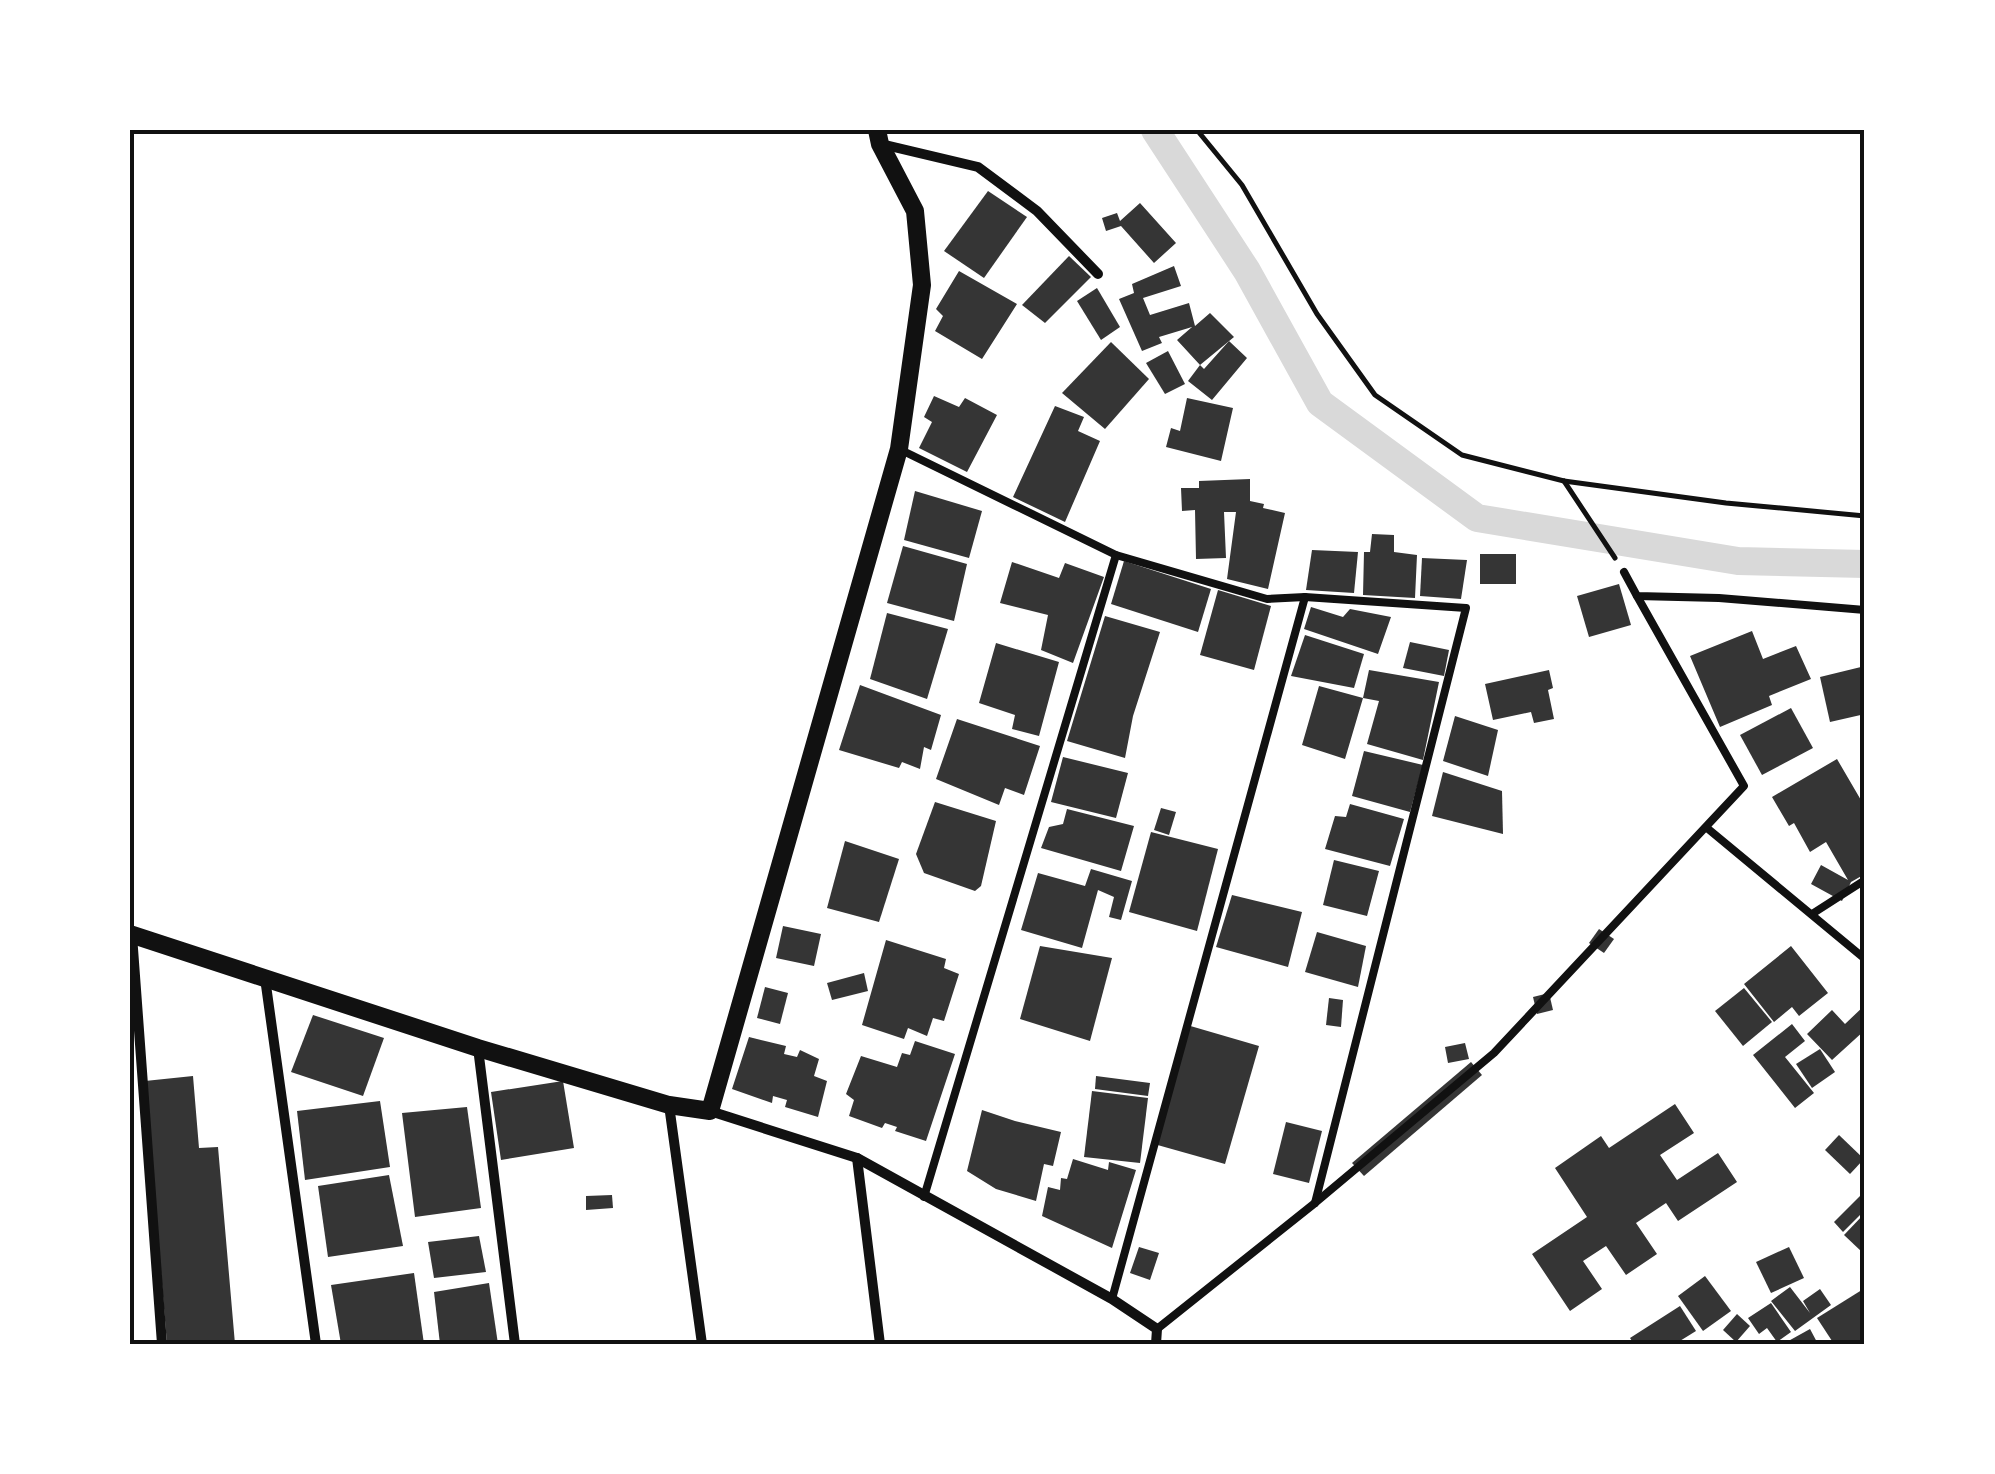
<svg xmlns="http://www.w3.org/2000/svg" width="1995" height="1474" viewBox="0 0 1995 1474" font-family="'Source Serif 4',serif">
	<rect width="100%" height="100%" fill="#fff"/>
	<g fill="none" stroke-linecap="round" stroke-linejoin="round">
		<polyline stroke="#d9d9d9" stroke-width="28" points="1155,130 1247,271 1320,403 1477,518 1738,561 1865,564"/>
	</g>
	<g fill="#353535">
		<polygon points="988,191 1027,217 984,278 944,251"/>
		<polygon points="1140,203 1176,243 1154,263 1121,226 1106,231 1102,218 1117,213 1120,221"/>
		<polygon points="1069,256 1091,277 1045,323 1022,305"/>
		<polygon points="1174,266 1181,286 1143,298 1150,315 1189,303 1195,326 1210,313 1234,337 1200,365 1177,340 1192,327 1159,337 1162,343 1142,351 1119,299 1134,293 1132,284"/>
		<polygon points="959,271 1017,304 982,359 935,331 943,316 936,309"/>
		<polygon points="1097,288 1120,327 1101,340 1077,301"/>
		<polygon points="1229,341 1247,358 1212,400 1188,381 1200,365 1204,369"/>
		<polygon points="1111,342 1149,379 1105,429 1062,393"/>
		<polygon points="1168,351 1185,384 1165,394 1146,363"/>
		<polygon points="934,396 959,407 965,398 997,415 967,472 919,448 932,422 924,417"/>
		<polygon points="1187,398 1233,408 1221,461 1166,447 1171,428 1180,431"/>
		<polygon points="1055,406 1084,417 1078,431 1100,441 1065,522 1013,497"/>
		<polygon points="1250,479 1250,501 1264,504 1263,508 1285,513 1268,589 1227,579 1236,512 1224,512 1226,558 1196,559 1195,510 1182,511 1181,488 1199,488 1199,481"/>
		<polygon points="915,491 982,511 969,558 904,540"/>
		<polygon points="1372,534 1394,535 1394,552 1417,555 1415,598 1363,595 1364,552 1370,552"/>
		<polygon points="903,546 967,564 954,621 887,603"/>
		<polygon points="1312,550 1358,552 1354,593 1306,590"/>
		<rect x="1480" y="554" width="36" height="30"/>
		<polygon points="1422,558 1467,560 1461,599 1420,596"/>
		<polygon points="1124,561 1211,589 1198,632 1111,604"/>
		<polygon points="1012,562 1059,578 1065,563 1104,577 1073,663 1041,650 1048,615 1000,603"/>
		<polygon points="1619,584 1631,625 1589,637 1577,596"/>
		<polygon points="1218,590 1271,606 1254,670 1200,655"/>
		<polygon points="1311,607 1343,617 1350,609 1391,617 1378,654 1304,629"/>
		<polygon points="887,613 948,629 927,699 870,679"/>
		<polygon points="1105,616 1160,632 1133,716 1125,758 1067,741"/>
		<polygon points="1752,631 1763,659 1796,646 1811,679 1769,696 1772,705 1720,727 1690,656"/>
		<polygon points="1305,635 1364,654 1354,688 1291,676"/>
		<polygon points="1410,642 1449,650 1444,676 1403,668"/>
		<polygon points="996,643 1059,662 1039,736 1012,729 1015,715 979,703"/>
		<polygon points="1865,666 1865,714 1830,722 1820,677"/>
		<polygon points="1369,670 1439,682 1423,760 1367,744 1379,701 1363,698 1345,759 1302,745 1319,686 1363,698"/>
		<polygon points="1549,670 1553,688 1548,690 1554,719 1534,723 1531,712 1493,720 1485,684"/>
		<polygon points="860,685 941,715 931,750 924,747 920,769 902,762 899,768 839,750"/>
		<polygon points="1791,708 1813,748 1762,775 1740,735"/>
		<polygon points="1455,716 1498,730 1488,776 1443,761"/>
		<polygon points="957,719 1040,746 1024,795 1005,788 999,805 936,779"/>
		<polygon points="1364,751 1423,765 1410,812 1352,796"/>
		<polygon points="1063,757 1128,773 1116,818 1051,802"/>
		<polygon points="1837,759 1865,807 1865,874 1851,882 1842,901 1811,884 1821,865 1848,880 1826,842 1810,852 1794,823 1789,826 1772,797"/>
		<polygon points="1443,772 1502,791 1503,834 1432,816"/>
		<polygon points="935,802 996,821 981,886 975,891 924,873 916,854"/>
		<polygon points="1350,804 1404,819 1390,866 1325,849 1335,816 1346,817"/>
		<polygon points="1161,808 1176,812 1169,835 1154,830"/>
		<polygon points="1067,809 1134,826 1121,871 1041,848 1049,827 1063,824"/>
		<polygon points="1151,832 1218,849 1197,931 1129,912"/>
		<polygon points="845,841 899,859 879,922 827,908"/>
		<polygon points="1334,860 1379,871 1367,916 1323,905"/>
		<polygon points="1091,869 1132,881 1121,920 1109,917 1114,897 1098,890 1082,948 1021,930 1038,873 1085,886"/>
		<polygon points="1232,895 1302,912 1288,967 1216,947"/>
		<polygon points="783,926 821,934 814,966 776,958"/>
		<polygon points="1599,929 1614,939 1604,953 1589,943"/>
		<polygon points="1317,932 1366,946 1358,987 1305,972"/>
		<polygon points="886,940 946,959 944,968 959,974 944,1021 933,1018 927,1036 908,1028 904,1039 862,1025"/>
		<polygon points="1040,946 1112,958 1090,1041 1020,1019"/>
		<polygon points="1791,946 1828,993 1799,1016 1792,1007 1774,1022 1744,984"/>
		<polygon points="864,973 868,991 832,1000 827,983"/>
		<polygon points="765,987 788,993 780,1024 757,1018"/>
		<polygon points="1744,988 1772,1022 1743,1046 1715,1011"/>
		<polygon points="1549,993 1553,1010 1537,1014 1533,997"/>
		<polygon points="1329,998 1343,1000 1341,1027 1326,1025"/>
		<polygon points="1865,1005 1865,1030 1832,1060 1807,1034 1832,1010 1845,1024"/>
		<polygon points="313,1015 384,1038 363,1096 291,1072"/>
		<polygon points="1792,1024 1805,1041 1785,1057 1814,1093 1795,1108 1753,1055"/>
		<polygon points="1187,1025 1259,1046 1225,1164 1154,1144"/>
		<polygon points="749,1037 786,1046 784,1054 797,1057 800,1050 819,1059 814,1076 827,1081 818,1117 785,1107 787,1100 773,1096 772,1103 732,1089"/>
		<polygon points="915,1041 955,1054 926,1141 895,1131 897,1127 885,1123 882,1128 849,1116 854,1100 846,1094 861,1056 897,1067 902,1053 910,1055"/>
		<polygon points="1465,1043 1469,1059 1448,1063 1445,1047"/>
		<polygon points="1820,1049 1835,1072 1812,1088 1796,1064"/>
		<polygon points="1471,1062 1482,1075 1364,1176 1352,1163"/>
		<polygon points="193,1076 199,1148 218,1147 235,1344 167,1344 145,1081"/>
		<polygon points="1096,1076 1150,1083 1148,1096 1095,1089"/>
		<polygon points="563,1081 574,1148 501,1160 491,1092"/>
		<polygon points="1092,1091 1148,1098 1140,1163 1084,1157"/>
		<polygon points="380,1101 390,1167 305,1180 297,1111"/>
		<polygon points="1675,1104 1694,1133 1660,1155 1677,1180 1718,1153 1737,1182 1678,1221 1666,1203 1636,1223 1657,1254 1626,1275 1606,1246 1583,1261 1602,1289 1570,1311 1532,1254 1587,1217 1555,1168 1601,1136 1609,1148"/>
		<polygon points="467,1107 481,1208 415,1217 402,1113"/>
		<polygon points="982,1110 1015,1121 1061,1132 1053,1166 1044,1164 1036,1201 996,1189 967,1171"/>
		<polygon points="1286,1122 1322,1131 1309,1183 1273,1174"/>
		<polygon points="1839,1135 1864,1159 1850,1174 1825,1150"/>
		<polygon points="1073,1159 1108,1170 1109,1162 1136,1170 1112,1248 1042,1216 1048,1187 1060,1190 1061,1178 1067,1179"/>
		<polygon points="389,1175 403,1246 328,1257 318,1186"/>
		<polygon points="1865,1191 1865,1210 1843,1232 1834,1222"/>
		<polygon points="612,1195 613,1208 586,1210 586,1196"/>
		<polygon points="1865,1213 1865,1248 1862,1252 1844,1235"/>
		<polygon points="479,1236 486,1272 434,1278 428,1242"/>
		<polygon points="1139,1247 1159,1253 1150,1280 1130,1273"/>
		<polygon points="1789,1247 1804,1278 1771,1293 1756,1262"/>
		<polygon points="414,1273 424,1344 341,1344 331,1285"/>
		<polygon points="1705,1276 1731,1311 1703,1331 1678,1296"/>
		<polygon points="489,1283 498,1344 440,1344 434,1292"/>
		<polygon points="1790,1287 1810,1313 1803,1301 1820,1289 1831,1305 1795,1331 1771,1301"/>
		<polygon points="1865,1288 1865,1344 1834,1344 1817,1318"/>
		<polygon points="1771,1303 1791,1332 1777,1342 1767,1328 1759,1334 1748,1318"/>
		<polygon points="1680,1306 1696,1331 1675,1344 1634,1344 1630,1338"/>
		<polygon points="1737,1314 1750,1326 1736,1342 1723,1330"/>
		<polygon points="1810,1329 1818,1344 1783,1344"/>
	</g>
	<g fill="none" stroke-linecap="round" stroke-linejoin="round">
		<g stroke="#111" stroke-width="5">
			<polyline points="1197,130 1242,185 1317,314 1375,395 1462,455 1564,481 1726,503 1865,516"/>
			<polyline points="1564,481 1615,558"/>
		</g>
		<g stroke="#111" stroke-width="8">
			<polyline points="899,449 1116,555 1267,599 1305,597 1466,608 1315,1203"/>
			<polyline points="1624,572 1637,596 1719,598 1865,610"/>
			<polyline points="1707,828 1865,959"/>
			<polyline points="1812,914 1865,880"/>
			<polyline points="924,1197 1116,555"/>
			<polyline points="1112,1299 1305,597"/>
			<polyline points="1157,1329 1315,1203 1494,1053 1744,786 1637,596"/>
		</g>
		<g stroke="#111" stroke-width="10">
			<polyline points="881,144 978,167 1037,211 1098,274"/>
			<polyline points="132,935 162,1344"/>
			<polyline points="265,978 316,1344"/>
			<polyline points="478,1048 515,1344"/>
			<polyline points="669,1105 702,1344"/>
			<polyline points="710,1111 857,1158 1112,1299 1157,1329 1156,1344"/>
			<polyline points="857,1158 880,1344"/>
		</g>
		<polyline stroke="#111" stroke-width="18" points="130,934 478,1048 669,1105 710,1111 899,449 922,285 915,211 880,144 877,130"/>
	</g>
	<rect width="1995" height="1474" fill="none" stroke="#ffffff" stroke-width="265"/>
	<rect x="132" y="132" width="1730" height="1210" fill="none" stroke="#111" stroke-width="4"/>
</svg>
